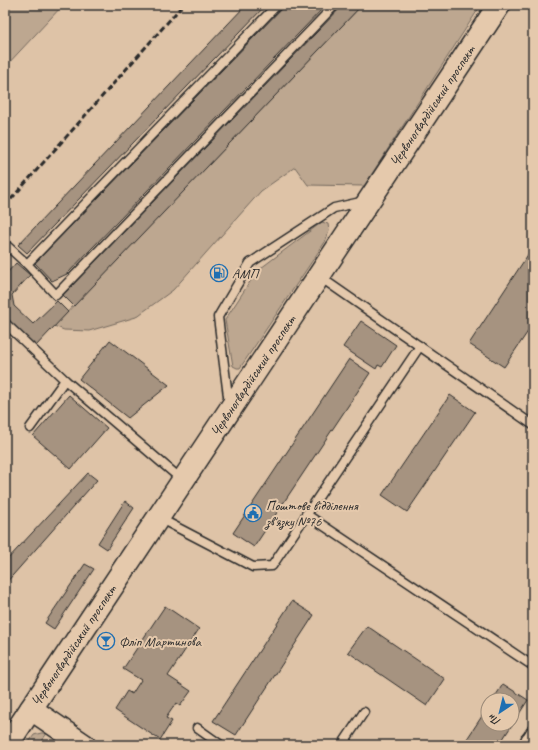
<svg xmlns="http://www.w3.org/2000/svg" width="538" height="750" viewBox="0 0 538 750" font-family="Caveat,sans-serif">
	<rect width="100%" height="100%" fill="#dec3a7"/>
	<filter id="ink" filterUnits="userSpaceOnUse"><feTurbulence type="fractalNoise" baseFrequency=".025" numOctaves="2"/><feDisplacementMap in="SourceGraphic" scale="8" xChannelSelector="R" yChannelSelector="G"/><feConvolveMatrix kernelMatrix="1 2 1 2 8 2 1 2 1" color-interpolation-filters="sRGB"/></filter>
	<g filter="url(#ink)">
		<g fill="#bda790" stroke="#74695e">
			<polygon points="5,5 63,5 5,67"/>
			<polygon points="362,5 481,5 364,186 308,185 295,167 261,191 173,290 136,317 89,331 64,330 54,326"/>
			<polygon points="322,222 328,224 329,231 325,242 240,368 237,368 233,366 225,320 257,271"/>
			<polygon points="41,733 47,733 39,745 27,745 34,735"/>
		</g>
		<g fill="#a69380" stroke="#2b2b2b">
			<polygon points="246,5 266,5 27,253 18,245"/>
			<polygon points="285,5 326,5 67,274 52,281 35,263"/>
			<polygon points="343,5 362,5 74,306 63,295"/>
			<polygon points="533,247 533,324 504,367 469,344"/>
			<polygon points="16,263 30,275 12,295 14,306 33,324 57,301 68,312 34,348 5,318 5,275"/>
			<polygon points="361,321 396,345 382,367 378,365 376,369 343,347"/>
			<polygon points="110,340 169,385 128,418 79,379"/>
			<polygon points="349,359 370,373 254,547 233,533"/>
			<polygon points="69,395 107,428 71,469 33,436"/>
			<polygon points="450,395 475,412 407,512 382,495"/>
			<polygon points="88,473 97,480 5,584 5,562"/>
			<polygon points="125,501 134,508 107,549 98,543"/>
			<polygon points="85,564 94,569 54,629 45,623"/>
			<polygon points="292,601 314,615 236,735 213,721"/>
			<polygon points="165,606 199,629 168,676 191,691 180,706 176,703 166,718 172,721 160,740 115,710 127,691 132,694 141,680 123,669"/>
			<polygon points="367,626 445,679 427,706 348,652"/>
			<polygon points="503,684 528,700 499,745 463,745 488,707 488,724 512,724 512,700 493,700"/>
		</g>
		<g fill="none" stroke-linecap="round" stroke-linejoin="round">
			<defs>
				<g id="lane">
					<polyline points="277,5 27,264 56,295 335,5"/>
					<polyline points="5,244 27,264"/>
					<polyline points="320,277 533,425"/>
					<polyline points="5,323 65,380"/>
					<polyline points="229,404 218,317 250,263 334,208 365,201"/>
					<polyline points="30,428 65,380 182,480"/>
					<polyline points="306,514 533,666"/>
					<polyline points="159,518 253,567 272,566 420,346"/>
					<polyline points="197,728 221,745"/>
					<polyline points="526,738 533,742"/>
					<polyline points="342,745 364,712"/>
					<polyline points="522,745 533,728"/>
				</g>
				<g id="secondary">
					<polyline points="31,709 84,745"/>
					<path id="s1" d="M 7,745 L 499,5"/>
				</g>
			</defs>
			<use href="#lane" stroke="#2b2b2b" stroke-width="11"/>
			<use href="#secondary" stroke="#2b2b2b" stroke-width="25"/>
			<use href="#lane" stroke="#e5c9ac" stroke-width="8"/>
			<use href="#secondary" stroke="#e5c9ac" stroke-width="22"/>
			<polyline stroke="#2b2b2b" stroke-width="3" stroke-dasharray="6 3" stroke-linecap="butt" points="5,206 183,5"/>
		</g>
	</g>
	<defs>
		<symbol id="fuel-ring" viewBox="-11 -11 22 22"><circle r="9.5" fill="#e5c9ac" stroke="#1f6fb2" stroke-width="1.5"/><path d="M-5.5-6h7V0h2V4h1.3V-2.5L3-4.5l.8-.8L6-3V5H2.5V1h-1V6h-7ZM-4.2-4.7v3.2H.2V-4.7Z" fill="#1f6fb2"/></symbol>
		<symbol id="civic-ring" viewBox="-11 -11 22 22"><circle r="9.5" fill="#e5c9ac" stroke="#1f6fb2" stroke-width="1.5"/><path d="M-.6-6.5H3V-4.5H.6V-3L4-1V1h2V6H-6V1h2V-1L-.6-3ZM-1.2 2.5V6h2.4V2.5Z" fill="#1f6fb2"/></symbol>
		<symbol id="bar-ring" viewBox="-11 -11 22 22"><circle r="9.5" fill="#e5c9ac" stroke="#1f6fb2" stroke-width="1.5"/><path d="M-6-5H6L.8 .8V4.5H3.5V6h-7V4.5H-.8V.8Z" fill="#1f6fb2"/></symbol>
	</defs>
	<g fill-rule="evenodd">
		<use href="#fuel-ring" x="209" y="263" width="20" height="20"/>
		<use href="#civic-ring" x="243" y="503" width="20" height="20"/>
		<use href="#bar-ring" x="96" y="631" width="20" height="20"/>
	</g>
	<g text-anchor="middle" stroke-width="4" stroke-linejoin="round" paint-order="stroke">
		<g font-size="14" fill="#2b2b2b" stroke="#e5c9ac">
			<text dy="5" stroke="none"><textPath href="#s1" startOffset="768">Червоногвардійський проспект</textPath></text>
			<text dy="5" stroke="none"><textPath href="#s1" startOffset="444">Червоногвардійський проспект</textPath></text>
			<text dy="5" stroke="none"><textPath href="#s1" startOffset="120">Червоногвардійський проспект</textPath></text>
		</g>
		<g font-size="14" fill="#2b2b2b" stroke="#e5c9ac" text-anchor="start">
			<text x="232" y="278">АМП</text>
			<text x="266" y="510">Поштове відділення<tspan x="266" dy="16">зв'язку №76</tspan></text>
			<text x="119" y="646">Фліп Мартинова</text>
		</g>
	</g>
	<rect width="538" height="750" fill="none" stroke="#e5c9ac" stroke-width="20"/>
	<rect x="10" y="10" width="518" height="730" fill="none" stroke="#2b2b2b" stroke-width="1.5" filter="url(#ink)"/>
	<g transform="translate(500 712) rotate(215)"><circle r="19" fill="#e5c9ac" stroke="#9b8a78"/>
	<path d="M0-3L7 15L0 10L-7 15Z" fill="#1f6fb2"/>
	<text y="-6" font-size="11" font-weight="bold" text-anchor="middle" fill="#2b2b2b">Пн</text>
	</g>
</svg>
